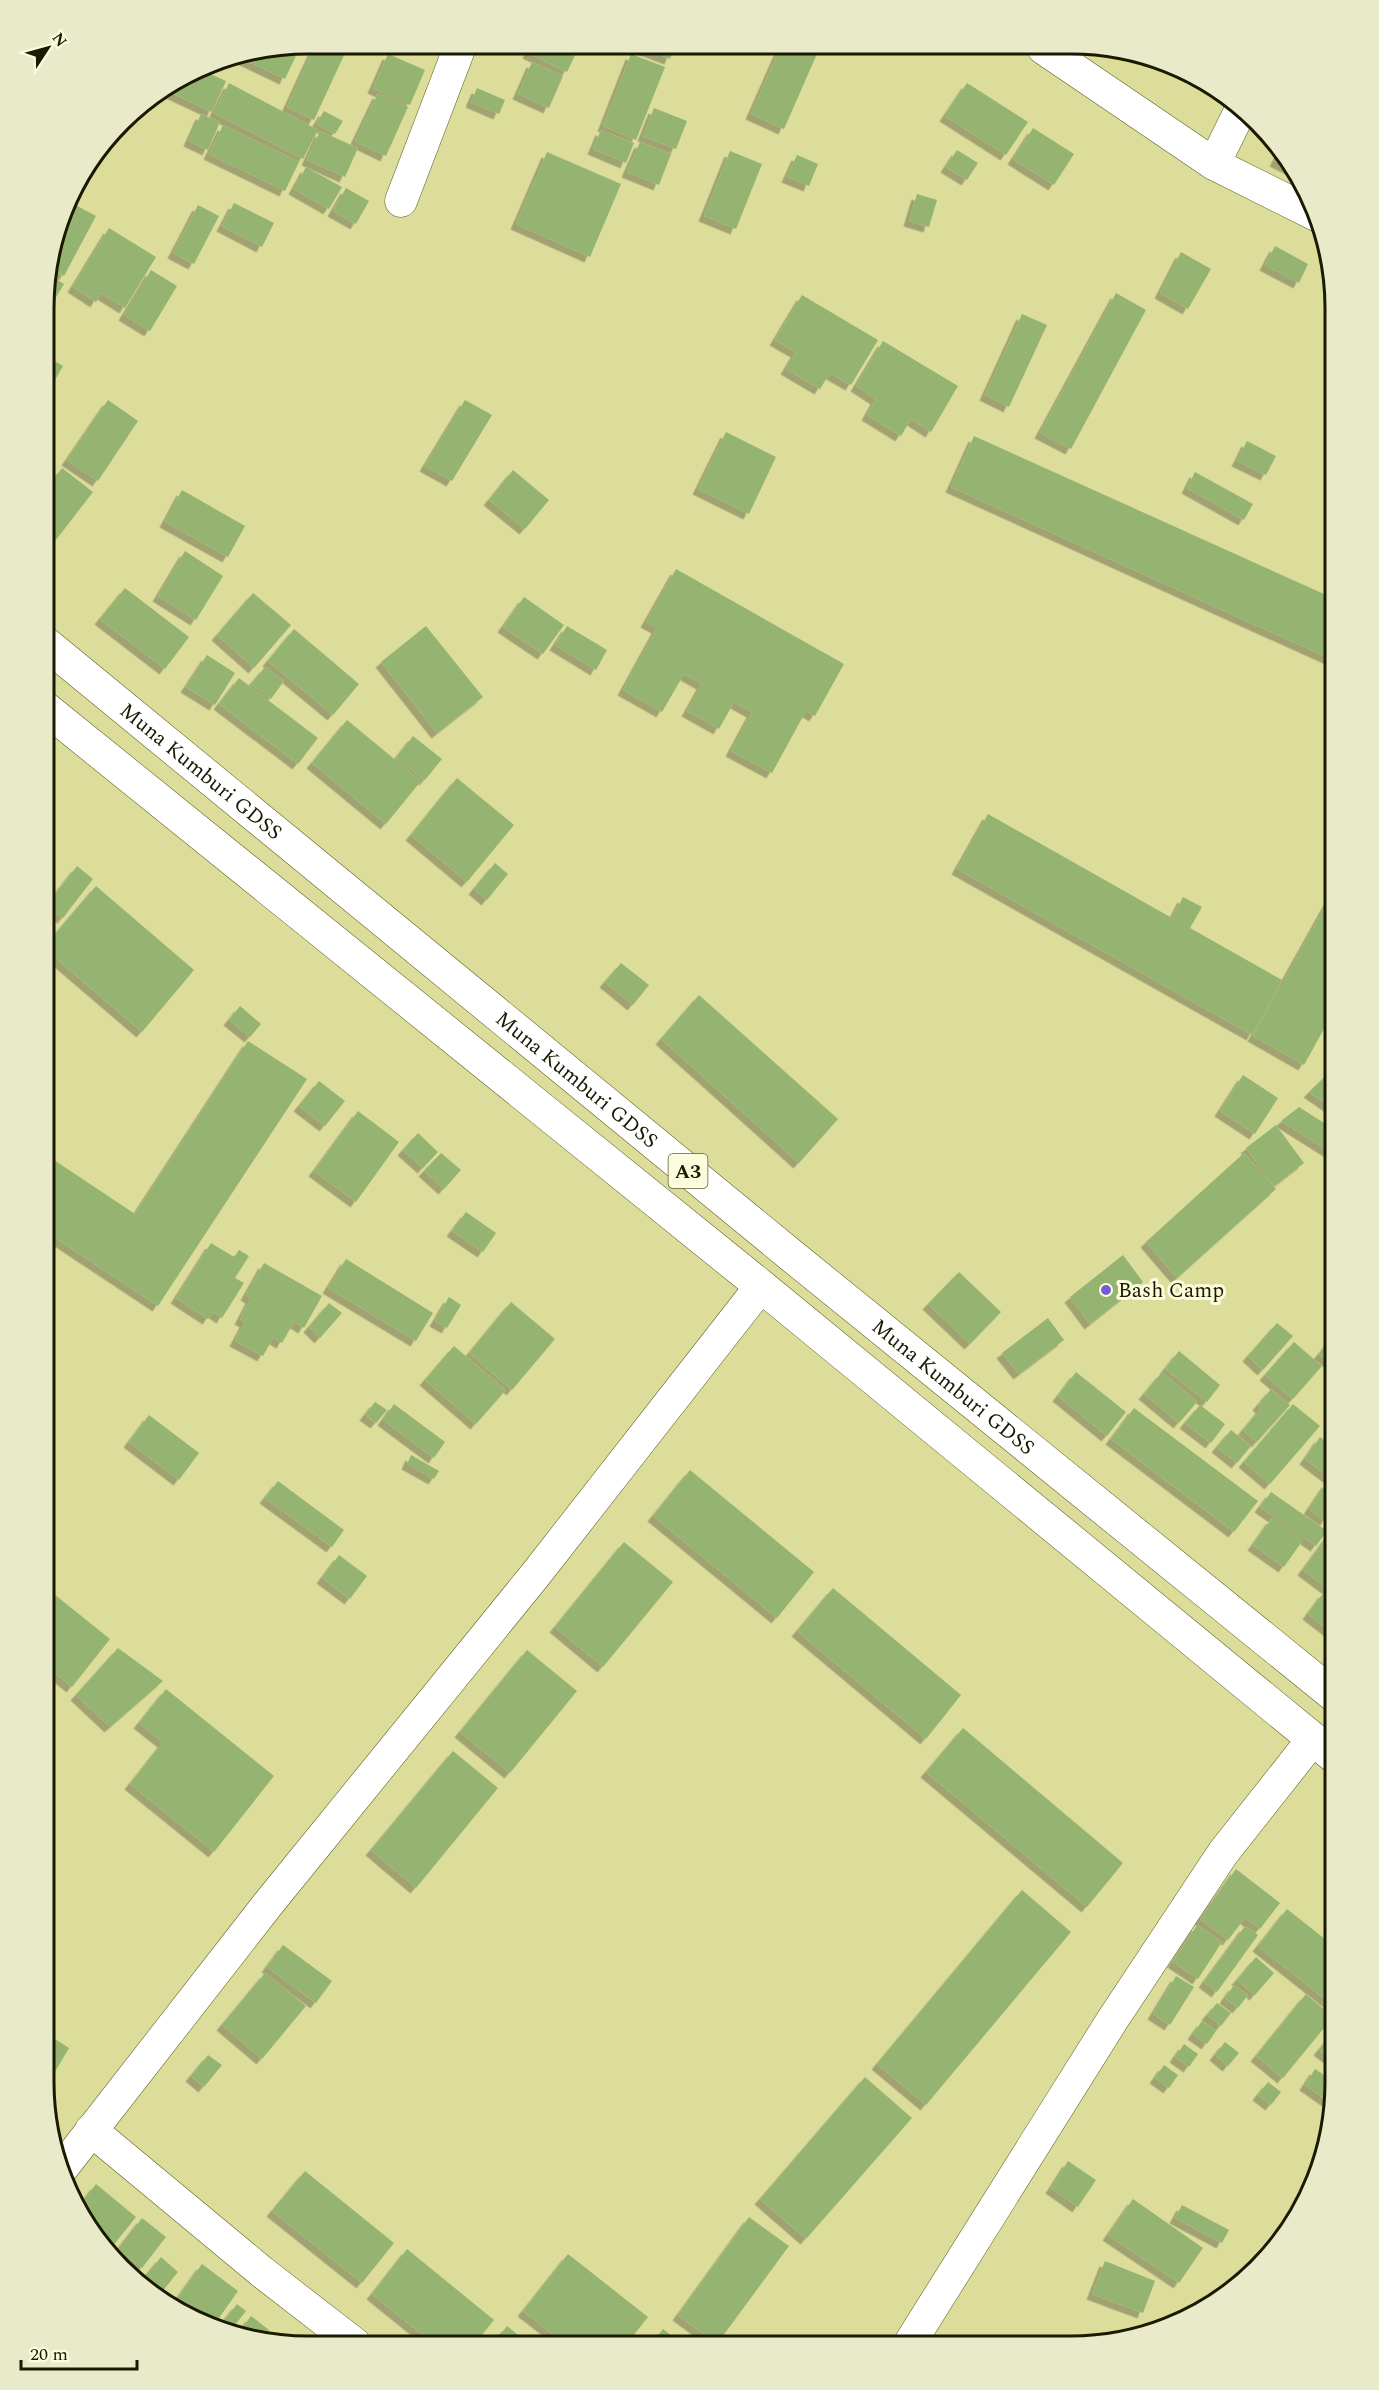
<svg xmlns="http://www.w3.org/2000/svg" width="1379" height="2390" viewBox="0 0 1379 2390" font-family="Spectral,serif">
	<defs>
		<filter id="shadow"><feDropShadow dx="-5.5" dy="5.5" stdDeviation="0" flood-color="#0004"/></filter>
	</defs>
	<rect width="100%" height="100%" fill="#dcdd9b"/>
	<g fill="#95b471" filter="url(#shadow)">
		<polygon points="316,44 329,44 346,51 314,120 287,107"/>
		<polygon points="301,45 285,79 239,57"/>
		<polygon points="532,45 580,45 567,72 528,53"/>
		<polygon points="635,46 675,46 670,59"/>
		<polygon points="781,46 820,47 784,129 751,114"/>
		<polygon points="388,54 425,70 410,105 373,88"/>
		<polygon points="631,54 665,67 636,140 603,126"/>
		<polygon points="532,62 563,76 549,108 518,94"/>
		<polygon points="199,69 226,81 212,112 165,90"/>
		<polygon points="229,83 318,130 303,159 214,113"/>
		<polygon points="967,83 1028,122 1006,155 945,116"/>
		<polygon points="477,88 505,100 499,114 471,102"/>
		<polygon points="378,93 408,107 386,156 355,141"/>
		<polygon points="654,108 687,121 676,149 643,136"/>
		<polygon points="324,111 343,121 335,134 316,124"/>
		<polygon points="201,114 220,122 208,150 189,141"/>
		<polygon points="223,125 299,162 285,191 209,154"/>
		<polygon points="1033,128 1074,154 1054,185 1013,159"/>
		<polygon points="601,130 634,143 626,163 593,149"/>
		<polygon points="320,131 358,148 345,177 307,160"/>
		<polygon points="640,142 671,154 659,185 627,172"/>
		<polygon points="957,150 978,163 967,180 946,167"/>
		<polygon points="1281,150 1291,161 1294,168 1293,170 1275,161"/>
		<polygon points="730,151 762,164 736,229 704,216"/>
		<polygon points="547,152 621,184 590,257 516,224"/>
		<polygon points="797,155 818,164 809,186 787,177"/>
		<polygon points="306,167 342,187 329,209 294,189"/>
		<polygon points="346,188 369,201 356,224 333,211"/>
		<polygon points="917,194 937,200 929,227 909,221"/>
		<polygon points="68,201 96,216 64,276 48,267"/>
		<polygon points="234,203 274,223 262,247 222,226"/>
		<polygon points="198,205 219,216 194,264 173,253"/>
		<polygon points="109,228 156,257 125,308 101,293 96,302 73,287"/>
		<polygon points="1275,246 1308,264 1299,283 1265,265"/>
		<polygon points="1181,252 1211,269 1188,309 1160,293"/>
		<polygon points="151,270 177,286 150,331 124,315"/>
		<polygon points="46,273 64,284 46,314"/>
		<polygon points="1116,293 1146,310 1071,449 1040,433"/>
		<polygon points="802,295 878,340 851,385 830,373 820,389 786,369 796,352 775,340"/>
		<polygon points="1022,314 1047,325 1009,407 985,395"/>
		<polygon points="883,341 958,386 931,432 911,419 901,436 867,415 876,399 856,386"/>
		<polygon points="46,356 63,366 46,396"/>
		<polygon points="108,400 138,421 98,481 67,460"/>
		<polygon points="465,400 492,415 452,481 425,466"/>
		<polygon points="726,432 776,457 749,514 698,489"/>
		<polygon points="974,436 1335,599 1335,661 951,487"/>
		<polygon points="1247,441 1276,456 1266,475 1237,461"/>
		<polygon points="62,468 93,492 45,554 45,490"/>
		<polygon points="513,470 549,500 525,529 489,500"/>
		<polygon points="1195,472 1253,504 1244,520 1187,488"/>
		<polygon points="182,490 245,526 228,557 165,522"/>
		<polygon points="185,551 223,576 196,620 158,596"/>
		<polygon points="676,569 844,664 815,716 806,711 772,773 731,751 752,712 734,702 719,729 687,711 702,684 684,674 662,712 623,690 657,628 646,622"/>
		<polygon points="125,588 189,637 165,669 100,619"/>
		<polygon points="253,593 291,625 254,668 217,635"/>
		<polygon points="524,597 564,625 543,654 503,627"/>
		<polygon points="426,626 483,697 437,733 381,662"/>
		<polygon points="567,626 607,650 596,670 555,645"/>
		<polygon points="294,629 359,684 333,715 268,661"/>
		<polygon points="207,655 235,673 215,705 186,687"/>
		<polygon points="265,667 284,681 271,699 251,684"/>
		<polygon points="239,678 318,738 298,764 219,704"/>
		<polygon points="347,720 421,781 386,824 312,763"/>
		<polygon points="413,736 442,759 425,780 396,758"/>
		<polygon points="457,778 514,825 467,882 411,835"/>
		<polygon points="988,814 1172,918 1183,897 1202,907 1190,928 1282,980 1252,1035 957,869"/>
		<polygon points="495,863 508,874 487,900 474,889"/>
		<polygon points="77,866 93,879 63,918 46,906"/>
		<polygon points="96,886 194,970 142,1032 45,949 45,946"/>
		<polygon points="1335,889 1335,1009 1304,1065 1253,1036"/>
		<polygon points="621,963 649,985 633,1005 605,982"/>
		<polygon points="699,995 838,1119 799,1163 661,1039"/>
		<polygon points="240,1006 261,1024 250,1037 229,1020"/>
		<polygon points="248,1041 307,1079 158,1306 45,1231 45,1154 135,1214"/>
		<polygon points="1335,1067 1335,1110 1309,1092"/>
		<polygon points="1243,1075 1278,1098 1255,1134 1220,1111"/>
		<polygon points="319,1081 345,1101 325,1126 299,1106"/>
		<polygon points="1299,1107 1335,1130 1335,1155 1281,1121"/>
		<polygon points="358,1111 399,1142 356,1202 314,1171"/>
		<polygon points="1276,1125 1304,1163 1274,1186 1246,1148"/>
		<polygon points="418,1133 438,1152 423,1168 403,1150"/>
		<polygon points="441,1153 461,1170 444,1189 424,1171"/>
		<polygon points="1244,1153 1276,1189 1177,1278 1146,1242"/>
		<polygon points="466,1212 496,1233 483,1252 452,1231"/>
		<polygon points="211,1243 234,1257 239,1250 249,1256 235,1278 244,1283 222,1318 213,1312 208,1319 176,1298"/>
		<polygon points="1123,1255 1143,1282 1090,1324 1070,1297"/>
		<polygon points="346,1259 433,1313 416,1341 328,1288"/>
		<polygon points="264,1263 322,1296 304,1328 294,1322 282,1343 273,1338 263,1356 235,1341 245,1322 240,1319 251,1298 246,1295"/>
		<polygon points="959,1272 1001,1312 970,1344 928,1304"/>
		<polygon points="449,1297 461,1305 447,1328 435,1321"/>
		<polygon points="511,1302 555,1339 512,1390 469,1353"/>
		<polygon points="329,1303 342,1313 320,1338 309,1327"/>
		<polygon points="1048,1318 1064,1340 1019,1374 1002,1353"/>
		<polygon points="1277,1323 1293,1336 1263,1370 1248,1356"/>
		<polygon points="1335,1334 1335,1366 1319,1354"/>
		<polygon points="1294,1342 1322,1366 1293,1399 1265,1375"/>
		<polygon points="454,1346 506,1390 476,1424 425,1380"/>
		<polygon points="1179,1351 1220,1385 1207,1402 1165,1369"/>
		<polygon points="1076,1372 1126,1412 1107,1436 1058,1396"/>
		<polygon points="1162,1372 1197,1402 1179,1423 1144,1394"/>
		<polygon points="1271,1389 1290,1405 1257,1442 1243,1430 1261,1408 1258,1405"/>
		<polygon points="375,1402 387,1410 376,1423 365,1415"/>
		<polygon points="394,1404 445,1442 434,1458 383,1420"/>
		<polygon points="1293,1404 1320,1426 1270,1484 1244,1462"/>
		<polygon points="1200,1405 1225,1424 1211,1443 1185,1423"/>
		<polygon points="1134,1408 1258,1501 1234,1532 1111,1439"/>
		<polygon points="149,1415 199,1453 179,1480 129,1442"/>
		<polygon points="1231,1430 1251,1446 1237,1463 1217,1447"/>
		<polygon points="1320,1437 1335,1448 1335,1482 1305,1459"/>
		<polygon points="411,1455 439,1471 434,1479 407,1464"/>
		<polygon points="690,1470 814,1572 777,1618 653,1516"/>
		<polygon points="278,1481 344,1530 332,1547 265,1498"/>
		<polygon points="1327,1482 1335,1488 1335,1507 1325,1521 1309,1509"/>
		<polygon points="1271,1492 1327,1531 1316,1546 1260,1507"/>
		<polygon points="1272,1518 1303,1540 1284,1567 1253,1545"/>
		<polygon points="1335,1526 1335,1594 1303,1570"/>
		<polygon points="624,1542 673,1582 603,1667 555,1627"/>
		<polygon points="339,1555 367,1576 350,1599 322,1578"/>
		<polygon points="44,1586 110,1639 72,1687 44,1664"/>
		<polygon points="833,1588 961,1695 926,1739 797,1631"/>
		<polygon points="1324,1592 1335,1601 1335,1635 1308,1614"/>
		<polygon points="118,1648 163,1681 110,1727 76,1695"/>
		<polygon points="527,1650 577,1691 510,1773 460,1732"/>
		<polygon points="166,1689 274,1776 214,1852 130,1784 163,1742 139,1723"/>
		<polygon points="963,1728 1123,1863 1087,1907 926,1772"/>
		<polygon points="453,1751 498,1788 416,1888 371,1850"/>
		<polygon points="1236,1869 1280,1903 1260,1929 1245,1918 1228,1940 1200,1919"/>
		<polygon points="1022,1890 1071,1932 926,2105 877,2064"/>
		<polygon points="1287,1909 1335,1947 1335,2007 1258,1946"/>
		<polygon points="1197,1925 1222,1942 1198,1979 1173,1962"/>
		<polygon points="1245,1926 1258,1935 1217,1992 1204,1982"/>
		<polygon points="283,1945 332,1981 316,2003 267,1967"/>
		<polygon points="1256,1957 1274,1973 1255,1995 1237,1980"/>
		<polygon points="265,1973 306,2006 262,2059 222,2025"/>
		<polygon points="1176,1976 1194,1987 1170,2025 1153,2014"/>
		<polygon points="1234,1985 1248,1995 1238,2008 1225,1998"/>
		<polygon points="1306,1994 1333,2017 1283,2078 1256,2056"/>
		<polygon points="1217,2003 1231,2013 1221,2026 1207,2015"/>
		<polygon points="1202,2021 1216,2031 1207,2044 1193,2034"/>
		<polygon points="1335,2030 1335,2062 1319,2050"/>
		<polygon points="44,2032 69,2048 50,2080 44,2076"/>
		<polygon points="1225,2042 1239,2053 1228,2066 1215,2055"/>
		<polygon points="1184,2044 1198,2054 1189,2067 1175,2057"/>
		<polygon points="208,2055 222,2065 204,2087 191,2076"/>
		<polygon points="1164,2065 1178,2075 1169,2088 1155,2078"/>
		<polygon points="1315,2069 1335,2082 1335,2099 1332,2104 1305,2085"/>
		<polygon points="865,2077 912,2118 806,2239 760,2199"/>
		<polygon points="1268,2082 1281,2092 1271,2105 1258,2095"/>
		<polygon points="1068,2161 1096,2180 1078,2207 1051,2188"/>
		<polygon points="305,2171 394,2243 362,2283 272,2211"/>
		<polygon points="96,2184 136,2217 108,2252 98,2243 79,2206"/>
		<polygon points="1133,2199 1203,2248 1179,2283 1108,2235"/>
		<polygon points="1182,2205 1229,2230 1222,2243 1175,2218"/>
		<polygon points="749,2217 789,2246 717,2344 678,2315"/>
		<polygon points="142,2218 166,2237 142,2268 118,2249"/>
		<polygon points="407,2249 494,2320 474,2345 435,2345 372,2294"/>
		<polygon points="568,2254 648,2317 626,2345 567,2345 523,2311"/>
		<polygon points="161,2257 178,2272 157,2298 139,2284"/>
		<polygon points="1105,2261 1155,2281 1143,2313 1092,2294"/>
		<polygon points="202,2264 238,2291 212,2328 172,2306"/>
		<polygon points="237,2304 246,2311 231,2330 222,2323"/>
		<polygon points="251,2316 269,2330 261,2341 249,2338 240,2331"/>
		<polygon points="507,2326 530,2345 492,2345"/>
		<polygon points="663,2329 684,2345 650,2345"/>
		<polygon points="279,2333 296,2344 272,2344"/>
	</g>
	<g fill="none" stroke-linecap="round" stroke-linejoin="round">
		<defs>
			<g id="minor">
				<polyline points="1043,48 1214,164 1318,216"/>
				<polyline points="1214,164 1242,107"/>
				<polyline points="401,201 461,44"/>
				<polyline points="91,2130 262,2272 355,2344"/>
				<polyline points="60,2171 268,1904 536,1574 761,1286"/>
				<polyline points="908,2346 1113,2019 1223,1853 1313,1739"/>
			</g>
			<g id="trunk">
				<path id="s1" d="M 45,643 L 792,1256 L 1335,1696"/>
				<polyline points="45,708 761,1286 1335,1757"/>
			</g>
		</defs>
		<use href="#minor" stroke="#5e5d1c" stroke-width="33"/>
		<use href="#trunk" stroke="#5e5d1c" stroke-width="34"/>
		<use href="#minor" stroke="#fff" stroke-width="32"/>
		<use href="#trunk" stroke="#fff" stroke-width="33"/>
	</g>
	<circle fill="#765dd8" stroke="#fbfcdb" stroke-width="2" cx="1106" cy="1290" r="6"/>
	<g text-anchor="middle" stroke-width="6" stroke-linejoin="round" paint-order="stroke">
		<rect fill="#fbfcdb" stroke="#5e5d42" stroke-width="1.5" x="668.5" y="1154" width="39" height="34" rx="4.5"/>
		<g font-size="20" font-weight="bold" fill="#1a1901">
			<text x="688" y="1178">A3</text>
		</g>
		<g font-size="21" fill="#1a1901" stroke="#fbfcdb">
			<text dy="7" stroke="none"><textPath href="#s1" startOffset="202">Muna Kumburi GDSS</textPath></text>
			<text dy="7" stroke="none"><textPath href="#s1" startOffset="688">Muna Kumburi GDSS</textPath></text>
			<text dy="7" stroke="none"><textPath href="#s1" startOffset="1174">Muna Kumburi GDSS</textPath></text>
		</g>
		<g font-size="21" fill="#1a1901" stroke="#fbfcdb" text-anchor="start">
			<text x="1118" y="1297">Bash Camp</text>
		</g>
	</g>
	<path d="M0 0H1379V2390H0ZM308 54H1071A254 254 0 0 1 1325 308V2082A254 254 0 0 1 1071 2336H308A254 254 0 0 1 54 2082V308A254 254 0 0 1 308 54Z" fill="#e9eaca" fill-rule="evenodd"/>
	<path fill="none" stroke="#1a1901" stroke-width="3" d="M308 54H1071A254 254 0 0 1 1325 308V2082A254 254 0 0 1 1071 2336H308A254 254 0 0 1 54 2082V308A254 254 0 0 1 308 54Z"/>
	<g transform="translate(48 48) rotate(54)" stroke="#fbfcdb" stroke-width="4.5" paint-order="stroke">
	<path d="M0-4.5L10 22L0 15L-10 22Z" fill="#1a1901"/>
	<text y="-9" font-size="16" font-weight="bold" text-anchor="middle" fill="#1a1901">N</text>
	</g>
	<path d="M21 2360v9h116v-9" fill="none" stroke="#1a1901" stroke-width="3"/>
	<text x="30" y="2360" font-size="18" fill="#1a1901" stroke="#fbfcdb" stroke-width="4.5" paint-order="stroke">20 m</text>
</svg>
